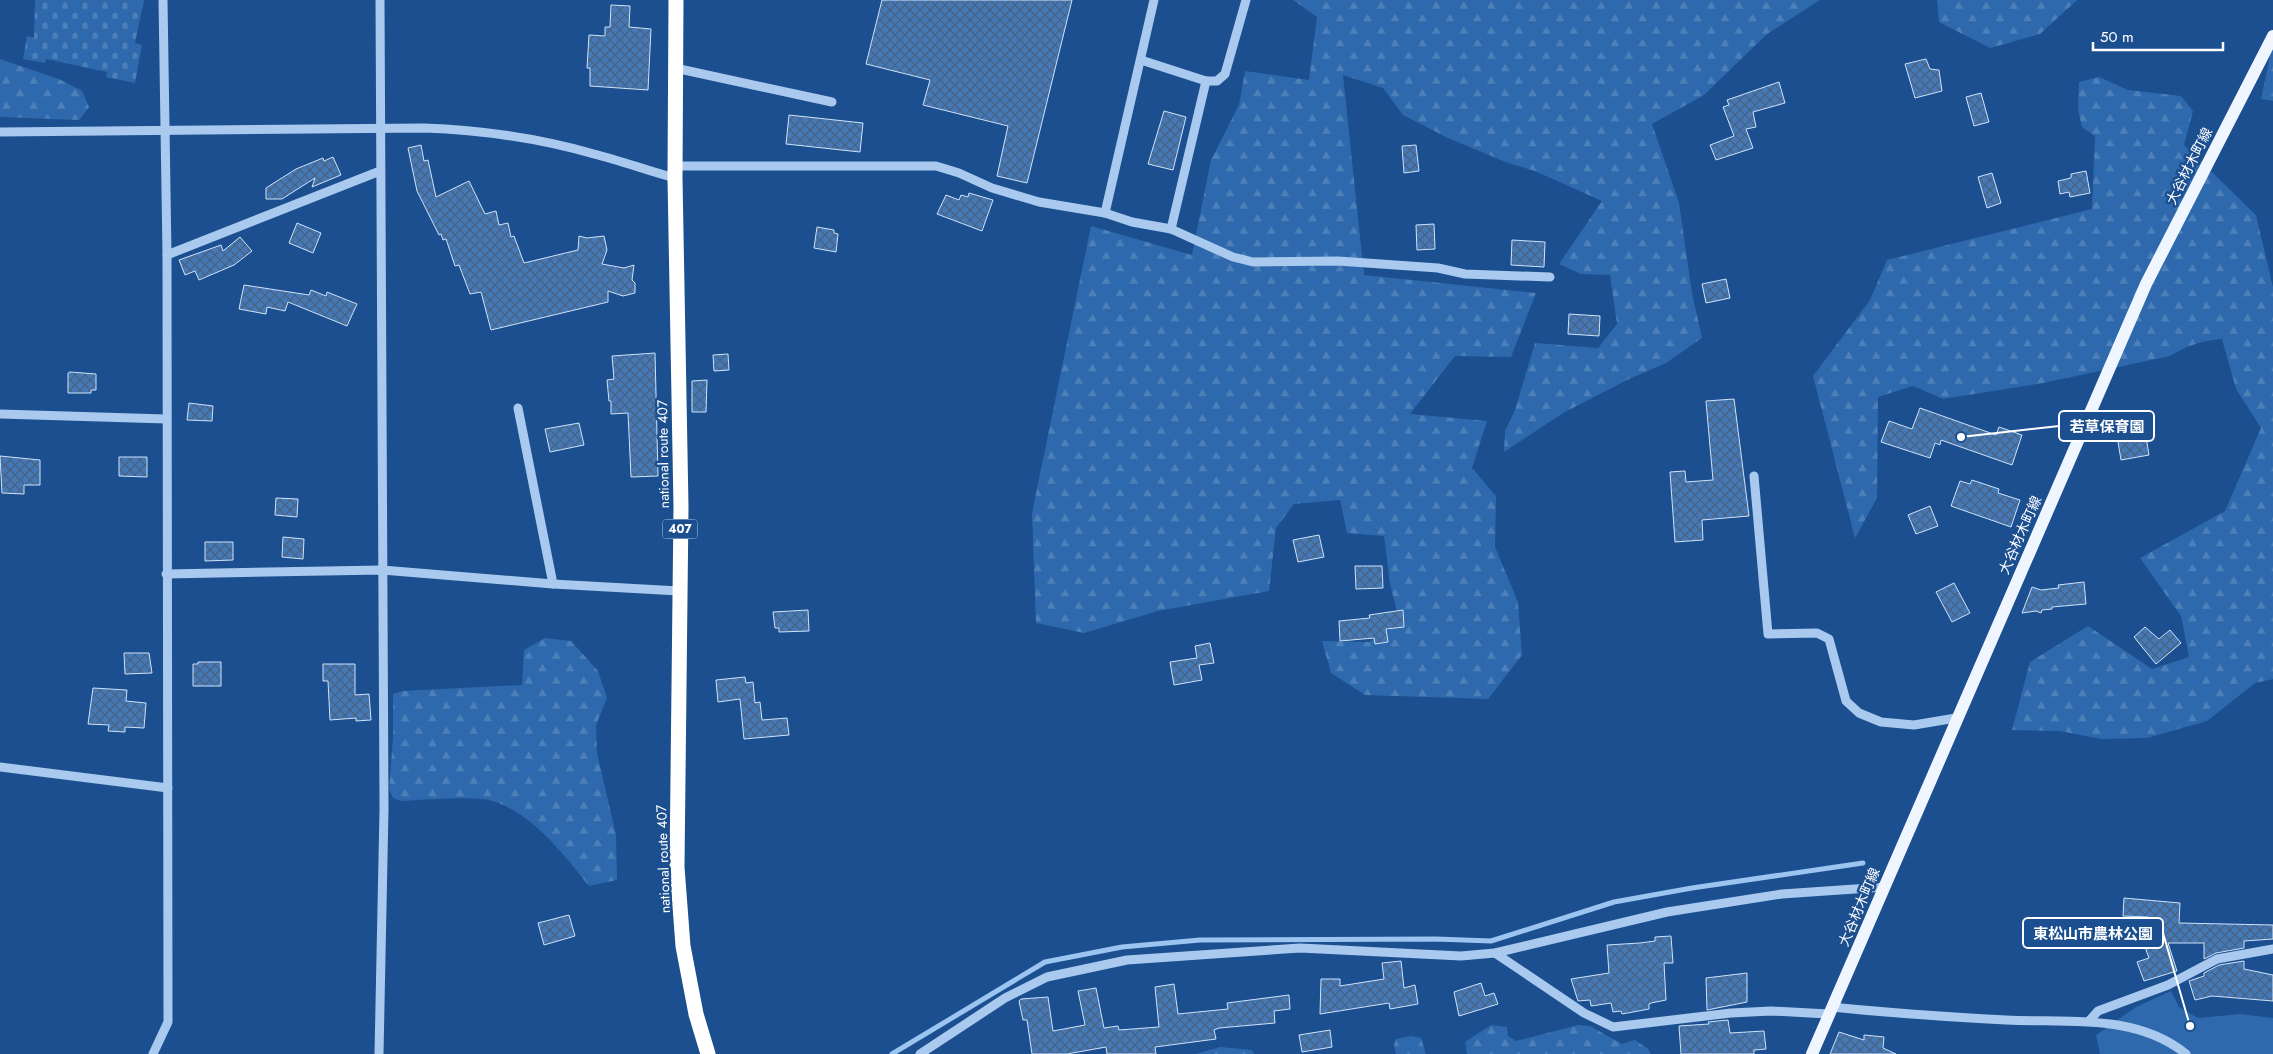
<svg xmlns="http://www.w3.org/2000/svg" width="2273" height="1054" viewBox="0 0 2273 1054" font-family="Jost,'Noto Sans JP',sans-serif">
	<defs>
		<pattern id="forest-firs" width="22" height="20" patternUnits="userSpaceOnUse" patternTransform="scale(1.25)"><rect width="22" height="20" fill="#2e69ad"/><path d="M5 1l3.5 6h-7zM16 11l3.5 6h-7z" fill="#4d80b9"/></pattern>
		<pattern id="cemetery-stones" width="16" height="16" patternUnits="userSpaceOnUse" patternTransform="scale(1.25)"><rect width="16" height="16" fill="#2e69ad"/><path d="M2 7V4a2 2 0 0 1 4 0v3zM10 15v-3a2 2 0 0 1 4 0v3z" fill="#4d80b9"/></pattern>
		<pattern id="building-cross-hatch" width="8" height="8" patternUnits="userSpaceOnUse" patternTransform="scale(1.25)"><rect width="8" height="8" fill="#4478b7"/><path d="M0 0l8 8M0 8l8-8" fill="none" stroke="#486282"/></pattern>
	</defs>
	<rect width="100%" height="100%" fill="#1b4f8f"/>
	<polygon fill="#2e69ad" points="2171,991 2179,1007 2198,1018 2240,1014 2273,1018 2273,1054 2100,1054 2096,1035 2136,1007"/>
	<g fill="url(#forest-firs)">
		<polygon points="1293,0 1820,0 1767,34 1704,95 1652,124 1679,203 1692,293 1702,338 1666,363 1629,379 1563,413 1504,452 1505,431 1515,410 1535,343 1598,348 1617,324 1610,275 1581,274 1559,264 1602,201 1535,171 1508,163 1448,138 1403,115 1383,88 1343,75 1364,275 1536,293 1511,357 1455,356 1410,414 1487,421 1472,468 1496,496 1495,547 1518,602 1522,655 1488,699 1365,695 1331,673 1322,641 1369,642 1400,623 1390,584 1384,536 1347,533 1340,500 1294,504 1276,528 1269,591 1158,611 1084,633 1036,623 1032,513 1091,226 1192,255 1211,160 1239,105 1245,71 1309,80 1317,17"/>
		<polygon points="1937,0 2077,0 2040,34 1990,48 1939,22"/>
		<polygon points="2273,42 2273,101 2261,99"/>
		<polygon points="0,59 59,79 82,91 89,107 79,120 0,117"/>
		<path d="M 2099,77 L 2128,90 L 2181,96 L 2193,111 L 2184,145 L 2256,215 L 2273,287 L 2273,679 L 2255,683 L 2207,721 L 2147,738 L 2101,739 L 2060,731 L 2012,730 L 2030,662 L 2088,626 L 2152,669 L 2189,657 L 2181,616 L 2140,558 L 2225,511 L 2261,428 L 2236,389 L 2222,339 C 2201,341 2188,345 2170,356 L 2043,383 L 1943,399 L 1913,386 L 1878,397 L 1877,498 L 1855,538 L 1813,376 L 1870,300 L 1887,260 L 2092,209 L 2095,136 L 2082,127 L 2078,110 L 2079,82 Z"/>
		<path d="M 545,638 L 571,641 L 598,671 L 607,698 L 596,725 L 597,753 L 616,835 L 617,880 L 589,886 C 563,854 531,811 489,800 C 471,796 421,800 401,801 L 393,798 L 389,789 L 393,737 L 393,694 L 403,691 L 522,685 L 524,650 Z"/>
		<polygon points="1491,1025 1507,1027 1508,1036 1516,1041 1578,1025 1590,1026 1622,1044 1635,1040 1648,1049 1651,1054 1467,1054 1465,1042"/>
		<polygon points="1411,1036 1421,1038 1426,1054 1396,1054 1394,1045 1396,1039"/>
		<polygon points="1220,1047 1252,1050 1254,1054 1195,1054"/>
	</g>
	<polygon fill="url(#cemetery-stones)" points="35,0 144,0 135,43 142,45 135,83 106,77 107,72 46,59 45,63 23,59 27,36 34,38"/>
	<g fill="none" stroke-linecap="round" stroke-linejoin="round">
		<polyline stroke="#9cc4f0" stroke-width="5" points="892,1054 1045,962 1122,947 1200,940 1436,939 1491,941 1614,902 1692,888 1863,863"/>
	</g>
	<g fill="url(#building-cross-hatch)" stroke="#cfe3fa">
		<polygon points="882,0 1072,0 1027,183 997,176 1008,126 923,105 930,80 866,64"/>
		<polygon points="611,5 630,6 629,27 651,29 648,90 590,86 590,68 587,68 589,35 605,36 605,27 610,27"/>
		<polygon points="1926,59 1930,69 1939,70 1942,91 1915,98 1905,64"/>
		<polygon points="1779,82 1785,103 1753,112 1756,127 1746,129 1753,148 1716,160 1710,145 1734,136 1723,107 1729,105 1727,100"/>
		<polygon points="1981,93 1989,122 1974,126 1966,97"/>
		<polygon points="1164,111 1186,117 1173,170 1148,164"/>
		<polygon points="789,115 863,123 860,152 786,144"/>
		<polygon points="421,145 424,161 428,160 436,197 469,181 485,214 496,211 499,225 508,223 511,237 514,236 524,263 578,250 579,236 587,238 604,236 607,250 602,264 624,268 634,265 632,280 635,283 635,293 623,296 608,291 608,302 491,330 481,292 470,294 459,265 455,266 446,239 443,240 441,234 439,235 417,191 408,148"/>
		<polygon points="1416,145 1419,171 1404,173 1402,146"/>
		<polygon points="333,157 341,175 312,187 315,178 282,199 266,199 266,188 296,169 323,158 324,161"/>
		<polygon points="2086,171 2090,193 2070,197 2069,192 2060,194 2058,181 2071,178 2071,174"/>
		<polygon points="1992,173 2001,203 1987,208 1978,177"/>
		<polygon points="969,193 993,200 982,231 937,214 946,195 959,200 961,195 968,197"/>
		<polygon points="297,223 321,233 313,253 289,243"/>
		<polygon points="1434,224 1435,249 1417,250 1416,225"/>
		<polygon points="817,227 834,230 834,233 838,234 836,252 814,248"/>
		<polygon points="240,237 252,251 234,265 199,280 195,271 185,275 179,260 221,245 223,251"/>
		<polygon points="1512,240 1545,242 1544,267 1511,265"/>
		<polygon points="1726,279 1730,298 1706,303 1702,284"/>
		<polygon points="244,285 309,295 311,290 326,296 327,292 357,304 347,326 288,302 285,311 267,307 266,314 239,309"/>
		<polygon points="1569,314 1600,316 1599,336 1568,334"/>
		<polygon points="655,353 658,476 631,477 628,413 611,414 611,401 609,401 607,380 614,379 612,356"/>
		<polygon points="728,354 729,370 714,371 713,355"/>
		<polygon points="70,372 96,374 96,390 91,390 91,393 68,393 68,373"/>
		<polygon points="707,380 706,412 692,412 692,381"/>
		<polygon points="1734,399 1749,516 1702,520 1703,540 1675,542 1670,472 1685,471 1686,482 1713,480 1706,401"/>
		<polygon points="189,403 213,406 212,421 187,420"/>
		<polygon points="1920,408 1996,435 1999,427 2022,435 2012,465 1941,440 1940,445 1935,443 1930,458 1881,442 1889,421 1912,429"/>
		<polygon points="579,423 584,445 550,452 545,429"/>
		<polygon points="2145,431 2149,455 2121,460 2117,436"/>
		<polygon points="0,456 40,460 40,485 24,485 24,494 2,493"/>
		<polygon points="119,457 147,457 147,477 119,476"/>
		<polygon points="1972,480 1999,489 1998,493 2020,500 2011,527 1951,506 1960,481 1970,484"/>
		<polygon points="276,498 298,499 297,517 275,515"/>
		<polygon points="1930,506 1938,526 1916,534 1908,515"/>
		<polygon points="1319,535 1324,557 1298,562 1293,540"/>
		<polygon points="283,537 304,539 303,559 282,557"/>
		<polygon points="205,542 233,542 233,560 205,561"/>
		<polygon points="1355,566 1382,566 1383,588 1356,589"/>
		<polygon points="2084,582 2086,604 2052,607 2052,609 2042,610 2041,613 2036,611 2022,613 2032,587 2041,590 2059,588 2058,585"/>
		<polygon points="1954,583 1970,613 1952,622 1936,592"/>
		<polygon points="808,610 809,631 779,632 779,628 775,628 773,612"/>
		<polygon points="1403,610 1404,627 1386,629 1388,642 1375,644 1374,638 1340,641 1339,621 1370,618 1369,615"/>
		<polygon points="2145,627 2159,639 2170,630 2181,643 2156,664 2134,637"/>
		<polygon points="1210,643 1214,663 1199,665 1202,680 1174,685 1170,662 1197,658 1195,646"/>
		<polygon points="124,653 149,653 152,673 125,674"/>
		<polygon points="198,662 221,662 221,686 193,686 193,664 198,664"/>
		<polygon points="323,664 355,664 355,695 369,694 371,720 356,721 356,718 330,720 328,681 323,681"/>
		<polygon points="745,677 746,683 753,682 755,703 760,702 762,720 787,718 789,735 744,739 740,699 718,702 716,680"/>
		<polygon points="93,688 127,690 126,701 146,703 144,728 125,727 125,732 108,731 109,725 88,724"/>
		<polygon points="2124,898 2180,903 2179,923 2273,925 2273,939 2244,941 2244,948 2216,953 2204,959 2204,943 2168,943 2177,971 2144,981 2137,962 2149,958 2146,950 2148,917 2123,916"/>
		<polygon points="569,915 575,936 544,945 538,923"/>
		<polygon points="1671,936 1673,963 1664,963 1666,1000 1651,1003 1649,1004 1649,1009 1622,1014 1621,1011 1613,1012 1611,1003 1591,1006 1590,1000 1578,1001 1571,979 1609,973 1607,945 1640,943 1655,941 1655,937"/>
		<polygon points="1401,961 1404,988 1415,985 1418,1004 1390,1009 1389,1003 1320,1014 1321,979 1340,979 1340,986 1384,979 1382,963"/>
		<polygon points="2244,961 2244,969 2273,975 2273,1001 2212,996 2195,1000 2189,981 2204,976 2204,973 2219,965"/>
		<polygon points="1747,973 1747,1002 1707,1010 1706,978"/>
		<polygon points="1481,983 1485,996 1494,993 1498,1004 1459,1016 1454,992"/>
		<polygon points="1174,984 1178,1014 1228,1009 1227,1003 1289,995 1290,1009 1274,1011 1275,1023 1219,1028 1214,1030 1216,1039 1155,1047 1156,1054 1107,1054 1106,1047 1067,1054 1032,1054 1027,1020 1023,1020 1019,1001 1021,999 1048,997 1053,1031 1085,1025 1078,991 1096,988 1104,1028 1118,1026 1119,1030 1159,1027 1155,987"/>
		<polygon points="1728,1020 1730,1033 1764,1031 1766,1049 1754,1050 1754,1054 1681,1054 1679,1026 1709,1024 1708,1022"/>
		<polygon points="1330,1030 1332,1047 1302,1052 1299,1035"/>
		<polygon points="1839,1032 1864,1040 1864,1035 1884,1037 1883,1048 1896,1054 1830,1054"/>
	</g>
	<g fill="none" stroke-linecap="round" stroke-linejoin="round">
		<g stroke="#a9c9ee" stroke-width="9">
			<polyline points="1141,60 1206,81 1217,81 1225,74 1246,0"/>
			<polyline points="675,68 832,102"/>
			<path d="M 0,132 L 424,128 C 482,130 538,138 594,154 C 622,161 648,171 675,178"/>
			<polyline points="676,166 936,166 959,173 992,188 1039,202 1105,213 1132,222 1171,229 1233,257 1253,262 1338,261 1438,268 1465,274 1550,277"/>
			<polyline points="1105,213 1154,0"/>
			<polyline points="1171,229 1206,81"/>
			<polyline points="167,255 380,171"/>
			<polyline points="518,408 553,584"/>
			<polyline points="0,414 166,419"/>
			<polyline points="1754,476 1768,634 1817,633 1829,639 1846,701 1859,713 1881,722 1914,725 1956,718"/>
			<polyline points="166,574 382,570 553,584 679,591"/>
			<polyline points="0,767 168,788"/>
			<polyline points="1495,953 1584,1013 1613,1027 1731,1013 1771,1011 1829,1014"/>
			<path d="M 1832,1007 C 1890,1013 1948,1017 2006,1020 C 2066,1023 2136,1013 2186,1054"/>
			<polyline points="2089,1021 2098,1011 2168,985 2217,959 2273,949"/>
			<polyline points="153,1054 168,1022 167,255 163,0"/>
			<polyline points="379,1054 384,809 380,0"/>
			<polyline points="920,1054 1005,998 1047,977 1127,960 1300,948 1461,956 1495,953 1667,912 1782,894 1884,887"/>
		</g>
		<polyline stroke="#f0f6ff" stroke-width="12" points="1812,1054 2146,284 2273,36"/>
		<polyline stroke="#fff" stroke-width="15" points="676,0 675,178 681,507 677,867 683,946 696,1014 708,1054"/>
	</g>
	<g text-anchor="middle" stroke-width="5" stroke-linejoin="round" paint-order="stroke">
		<rect fill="#1b4f8f" stroke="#bbcadd" stroke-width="1" x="662.5" y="519.5" width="35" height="19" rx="4"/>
		<g font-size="12" font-weight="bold" fill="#fff">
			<text x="680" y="533">407</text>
		</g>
		<g font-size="14" fill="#fff" stroke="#1b4f8f">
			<text transform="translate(2189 166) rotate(-63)" y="5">大谷材木町線</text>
			<text transform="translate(663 454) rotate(-91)" y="5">national route 407</text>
			<text transform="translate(2020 535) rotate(-66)" y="5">大谷材木町線</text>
			<text transform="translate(663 859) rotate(-92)" y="5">national route 407</text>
			<text transform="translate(1859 907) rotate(-67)" y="5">大谷材木町線</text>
		</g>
	</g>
	<path fill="none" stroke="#fff" stroke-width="2" d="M1961 437L2059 426M2190 1026L2163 933"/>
	<g fill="#fff" stroke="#1b4f8f" stroke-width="2">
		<circle cx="1961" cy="437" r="5"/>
		<circle cx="2190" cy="1026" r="5"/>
	</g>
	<g fill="#1b4f8f" stroke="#fff" stroke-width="2">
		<rect x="2059" y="411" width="95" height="30" rx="5"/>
		<rect x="2023" y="918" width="140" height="30" rx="5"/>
	</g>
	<g font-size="15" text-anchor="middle" font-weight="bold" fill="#fff">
		<text x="2107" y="432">若草保育園</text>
		<text x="2093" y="939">東松山市農林公園</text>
	</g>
	<path d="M2093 42v8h130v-8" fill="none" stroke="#ffffff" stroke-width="2.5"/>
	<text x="2100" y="42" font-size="15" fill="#ffffff" stroke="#1b4f8f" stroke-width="4" paint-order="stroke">50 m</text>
</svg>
